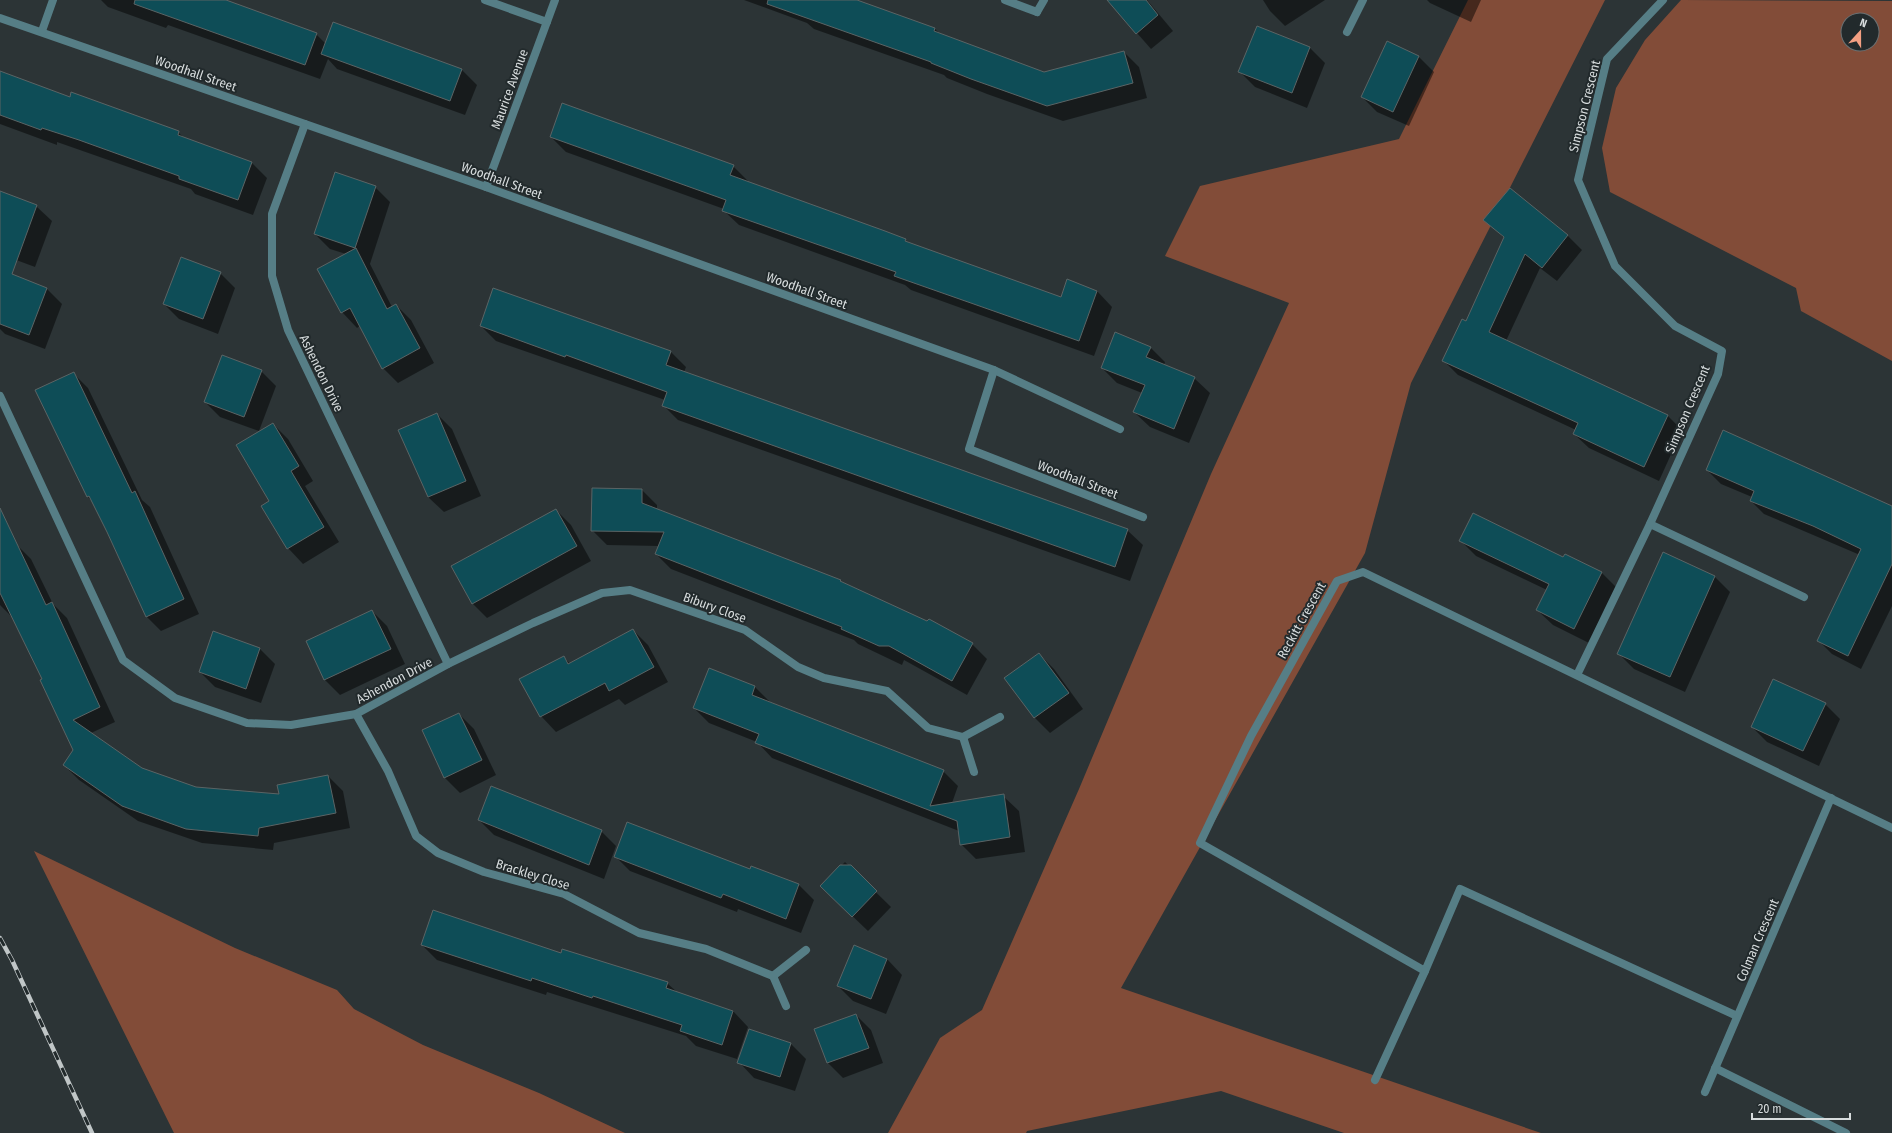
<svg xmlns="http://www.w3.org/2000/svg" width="1892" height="1133" viewBox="0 0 1892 1133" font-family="'Fira Sans Condensed',sans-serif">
	<rect width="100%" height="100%" fill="#2c3436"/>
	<g fill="#824c38" fill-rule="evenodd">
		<polygon points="1468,0 1605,0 1411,383 1365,553 1121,988 1541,1133 1344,1133 1221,1091 1027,1131 1026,1133 888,1133 940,1038 982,1010 1079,789 1211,474 1289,303 1165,256 1200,186 1399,139"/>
		<path d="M 1681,0 L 1892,1 L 1892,361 L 1801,311 L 1796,288 L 1610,192 L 1602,148 L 1616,88 L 1645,40 ZM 1848,20 L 1872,20 L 1872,44 L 1848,44 Z"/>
		<polygon points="34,851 235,948 337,990 354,1009 423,1045 539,1093 625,1133 174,1133"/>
	</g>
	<g fill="#0007">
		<polygon points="101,0 223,0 316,34 326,44 334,23 462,70 477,85 465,115 337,69 328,59 320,79 168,25 166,28 108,7"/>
		<polygon points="744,0 853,0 935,29 941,35 1044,73 1124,52 1139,67 1147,98 1063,121 987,94 947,78 944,75 814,29 807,23"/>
		<polygon points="1108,0 1147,0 1173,31 1151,49"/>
		<polygon points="1263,0 1325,0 1285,26 1270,11"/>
		<polygon points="1427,0 1481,0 1471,22 1430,3"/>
		<polygon points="1257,27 1310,48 1325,63 1307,108 1255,87 1240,72"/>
		<polygon points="1387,42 1419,57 1434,72 1409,126 1377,112 1362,97"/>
		<polygon points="0,72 70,98 178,132 184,138 252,163 267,178 253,215 195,194 191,189 57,142 57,145 0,124"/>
		<polygon points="551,137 733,166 748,181 748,183 905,240 910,244 1061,298 1097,291 1112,307 1094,356 911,290 905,285 739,225 723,210 724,209 566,152"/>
		<polygon points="375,187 390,202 370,264 392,307 396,305 411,320 434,363 398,383 383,368 360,326 357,328 342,312 346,254 330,249 315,234"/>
		<polygon points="1510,189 1568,236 1582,250 1557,281 1540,268 1506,341 1668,416 1682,430 1659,481 1589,448 1574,434 1576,430 1458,375 1444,361 1466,322 1505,239 1485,219"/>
		<polygon points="0,192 36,206 52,221 35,267 0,254"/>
		<polygon points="220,273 235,288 218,334 179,319 164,304"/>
		<polygon points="8,274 47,289 62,304 45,349 5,334 0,329 0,294"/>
		<polygon points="481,326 671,352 686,367 684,372 1127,530 1143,545 1130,581 678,420 663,405 665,400 496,341"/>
		<polygon points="1150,347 1165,362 1164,365 1194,378 1210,393 1189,443 1150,427 1134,412 1142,393 1117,383 1102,368"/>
		<polygon points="261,371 276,386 259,431 220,417 205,402"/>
		<polygon points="73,373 88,388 142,500 150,507 199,614 161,631 146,616 93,502 88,497"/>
		<polygon points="437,414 452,429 481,496 444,512 428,497"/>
		<polygon points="273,424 288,439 313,481 305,486 339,542 303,564 288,548 263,506 271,501"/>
		<polygon points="1707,470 1892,507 1892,606 1861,669 1832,654 1818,640 1860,555 1764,514 1751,501 1752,497 1721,484"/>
		<polygon points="642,490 657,505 657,510 840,581 972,644 987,659 967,695 904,660 902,665 858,644 854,640 671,569 656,554 659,546 607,545 592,530"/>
		<polygon points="0,508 16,544 31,559 53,604 67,618 115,722 91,733 142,769 196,788 280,796 328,776 343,791 350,828 274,843 273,850 202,843 138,821 79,780 64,765 75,750 43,679 14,619 0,605"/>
		<polygon points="556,510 571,525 591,561 487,618 472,603"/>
		<polygon points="1460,540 1564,558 1565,555 1602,573 1617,588 1589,643 1553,625 1537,610 1547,590 1476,556"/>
		<polygon points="1663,554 1715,577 1730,592 1685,692 1634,669 1619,654"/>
		<polygon points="372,611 387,626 405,664 340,695 325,680 307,642"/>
		<polygon points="633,630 648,645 668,682 625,705 619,699 556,732 541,716 564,657 570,664"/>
		<polygon points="214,632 260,649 275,664 261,703 215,687 200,672"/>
		<polygon points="1039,654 1054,669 1083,709 1050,733 1035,718 1006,678"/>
		<polygon points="709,670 755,687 770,702 943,771 958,786 952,803 1003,796 1019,811 1025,852 976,859 961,844 959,831 772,758 757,742 709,723 694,708"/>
		<polygon points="1825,704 1840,719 1819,766 1767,742 1752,727"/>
		<polygon points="459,714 474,729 496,775 460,793 445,778 423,731"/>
		<polygon points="479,820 601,831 616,846 604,879 494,835"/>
		<polygon points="615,856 750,870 752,867 799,885 814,900 801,933 738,909 737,912 630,871"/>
		<polygon points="845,862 891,907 868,931 821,886"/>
		<polygon points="422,945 561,954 667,983 678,993 733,1011 748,1027 737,1059 696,1046 686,1036 547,992 546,995 437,960"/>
		<polygon points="887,959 902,975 886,1014 853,1001 838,986"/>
		<polygon points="856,1015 871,1030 883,1063 843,1078 828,1063"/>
		<polygon points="790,1043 806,1059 795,1091 754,1078 739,1062"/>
	</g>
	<g fill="#0e4d57" stroke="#5b6465">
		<polygon points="135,0 226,0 317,33 305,65 134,4"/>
		<polygon points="768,0 857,0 935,28 934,31 1044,72 1124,51 1133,83 1047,106 971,79 931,63 931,62 767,4"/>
		<polygon points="1107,0 1146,0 1158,15 1136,34"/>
		<polygon points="333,22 462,69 450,101 321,54"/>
		<polygon points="1257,26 1310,47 1292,93 1238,72"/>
		<polygon points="1387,41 1419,56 1393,112 1361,97"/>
		<polygon points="0,71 70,97 71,92 179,131 178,135 252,162 238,200 179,179 179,176 79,140 42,128 41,130 0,115"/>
		<polygon points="562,103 734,165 730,175 885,231 906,239 905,241 1061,297 1067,279 1097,291 1079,341 894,276 896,272 722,211 726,200 550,137"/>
		<polygon points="335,172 376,186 355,248 314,234"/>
		<polygon points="1510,188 1568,235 1542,268 1525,254 1489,332 1668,415 1644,467 1573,434 1578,423 1442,361 1462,319 1466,321 1504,237 1483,220"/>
		<polygon points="0,191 37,205 12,274 47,288 29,335 0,324"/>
		<polygon points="356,248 387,309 396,304 420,348 382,369 350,308 341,313 317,269"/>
		<polygon points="181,257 221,272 203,319 163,304"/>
		<polygon points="493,288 671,351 666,365 1128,529 1115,567 662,406 667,392 566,355 565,357 480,326"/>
		<polygon points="1115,332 1151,347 1146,357 1195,377 1174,429 1133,412 1145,385 1101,368"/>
		<polygon points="222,355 262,370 244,417 204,402"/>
		<polygon points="74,372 132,493 135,491 184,599 146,617 107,532 89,496 87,497 35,390"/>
		<polygon points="437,413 466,481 428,497 398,430"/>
		<polygon points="273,423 299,466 291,471 324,527 287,549 261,506 269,501 236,445"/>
		<polygon points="1723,430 1892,506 1892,564 1848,656 1817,641 1861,549 1813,526 1750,501 1754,491 1706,470"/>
		<polygon points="592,488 642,489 642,503 841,580 840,581 927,621 929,619 973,643 952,681 889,646 879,646 841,629 842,627 655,554 664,532 591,531"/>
		<polygon points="0,508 46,605 52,602 100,707 73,720 142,768 196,787 279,794 277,785 328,775 336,813 259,828 258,836 186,829 122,806 63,765 73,750 40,680 42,679 0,593"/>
		<polygon points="556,509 577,546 472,604 451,566"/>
		<polygon points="1473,513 1563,557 1565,554 1602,572 1574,629 1536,610 1549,584 1459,541"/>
		<polygon points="1663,552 1715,576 1670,677 1617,654"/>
		<polygon points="372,610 391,649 324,680 306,641"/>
		<polygon points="633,629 654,667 609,691 605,683 540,717 519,679 564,656 568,664"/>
		<polygon points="213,631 260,648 246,689 199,672"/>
		<polygon points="1039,653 1069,693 1034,718 1004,678"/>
		<polygon points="709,668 755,686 752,695 944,770 930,806 1004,794 1010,837 960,845 957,821 755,743 759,734 693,708"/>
		<polygon points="1773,679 1826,703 1803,751 1751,727"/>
		<polygon points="459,713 482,760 444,778 422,730"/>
		<polygon points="491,786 602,830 589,865 478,820"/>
		<polygon points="627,822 750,869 751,866 799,884 786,919 723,894 721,898 614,857"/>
		<polygon points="840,865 851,865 877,891 852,917 820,886"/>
		<polygon points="433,910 561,953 562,949 668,982 666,988 733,1011 722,1045 680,1031 682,1025 593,996 592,998 532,978 531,981 421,945"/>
		<polygon points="854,945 887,959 871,999 837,986"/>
		<polygon points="856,1014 869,1048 827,1063 814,1029"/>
		<polygon points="749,1029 791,1043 780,1077 737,1063"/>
	</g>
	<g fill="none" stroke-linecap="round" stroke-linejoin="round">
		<g stroke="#567e86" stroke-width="8">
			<polyline points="485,0 547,22"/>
			<polyline points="1037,12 1044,0"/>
			<polyline points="1347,32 1363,0"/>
			<polyline points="1650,524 1804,597"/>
		</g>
		<g stroke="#567e86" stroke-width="8">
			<polyline points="1005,0 1037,12"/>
			<polyline points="0,18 486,187 994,370 1120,429"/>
			<polyline points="42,31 53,0"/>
			<polyline points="305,124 272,214 272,276 288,330 448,664"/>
			<polyline points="486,187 555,0"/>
			<polyline points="994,370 969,449 1143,517"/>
			<polyline points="0,396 123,660 175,698 247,723 291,725 356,714 448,664 533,623 602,593 630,590 745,630 798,667 824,678 887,691 928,728 963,737"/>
			<polyline points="1577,675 1650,524 1718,374 1722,351 1675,326 1615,266 1578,180 1607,59 1663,0"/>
			<polyline points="356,714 388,771 416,836 438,853 484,872 564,894 639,933 706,949 773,976"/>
			<polyline points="974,772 963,737 1000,717"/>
			<polyline points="786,1006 773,976 806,950"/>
			<polyline points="1737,1016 1460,889 1425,971 1200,843 1251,736 1337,581 1363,572 1892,828"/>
			<polyline points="1715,1068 1846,1133"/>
			<polyline points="1375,1080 1425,971"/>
			<polyline points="1705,1092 1831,798"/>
		</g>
		<defs>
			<polyline id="rail" points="0,938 12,960 92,1133"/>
		</defs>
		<use href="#rail" stroke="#c0c6c7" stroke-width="4.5"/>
		<use href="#rail" stroke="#222a2c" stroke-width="3" stroke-dasharray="9" stroke-linecap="butt"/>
	</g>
	<g text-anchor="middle" stroke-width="4" stroke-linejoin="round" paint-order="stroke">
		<g font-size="13" fill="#d7dcdd" stroke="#222a2c">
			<text transform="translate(196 73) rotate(19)" y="5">Woodhall Street</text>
			<text transform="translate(509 89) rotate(-70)" y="5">Maurice Avenue</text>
			<text transform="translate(1584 106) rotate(-76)" y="5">Simpson Crescent</text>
			<text transform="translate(502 180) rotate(20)" y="5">Woodhall Street</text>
			<text transform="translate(807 290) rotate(20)" y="5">Woodhall Street</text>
			<text transform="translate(322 373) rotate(64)" y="5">Ashendon Drive</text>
			<text transform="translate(1687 409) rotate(-67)" y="5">Simpson Crescent</text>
			<text transform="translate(1078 479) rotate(21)" y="5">Woodhall Street</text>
			<text transform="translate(715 607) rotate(20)" y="5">Bibury Close</text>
			<text transform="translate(1301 620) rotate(-61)" y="5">Reckitt Crescent</text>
			<text transform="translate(394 680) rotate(-28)" y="5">Ashendon Drive</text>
			<text transform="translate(533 874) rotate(17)" y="5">Brackley Close</text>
			<text transform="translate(1757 940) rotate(-67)" y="5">Colman Crescent</text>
		</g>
	</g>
	<g transform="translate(1860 32) rotate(21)"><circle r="19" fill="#222a2c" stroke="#6a7173"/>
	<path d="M0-3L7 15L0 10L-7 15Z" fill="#f39f82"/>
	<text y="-6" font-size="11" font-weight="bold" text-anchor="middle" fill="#d7dcdd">N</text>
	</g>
	<path d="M1752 1113v6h98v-6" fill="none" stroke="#d7dcdd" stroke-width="2"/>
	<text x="1758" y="1113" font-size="12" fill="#d7dcdd" stroke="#222a2c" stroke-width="3" paint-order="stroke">20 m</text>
</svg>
